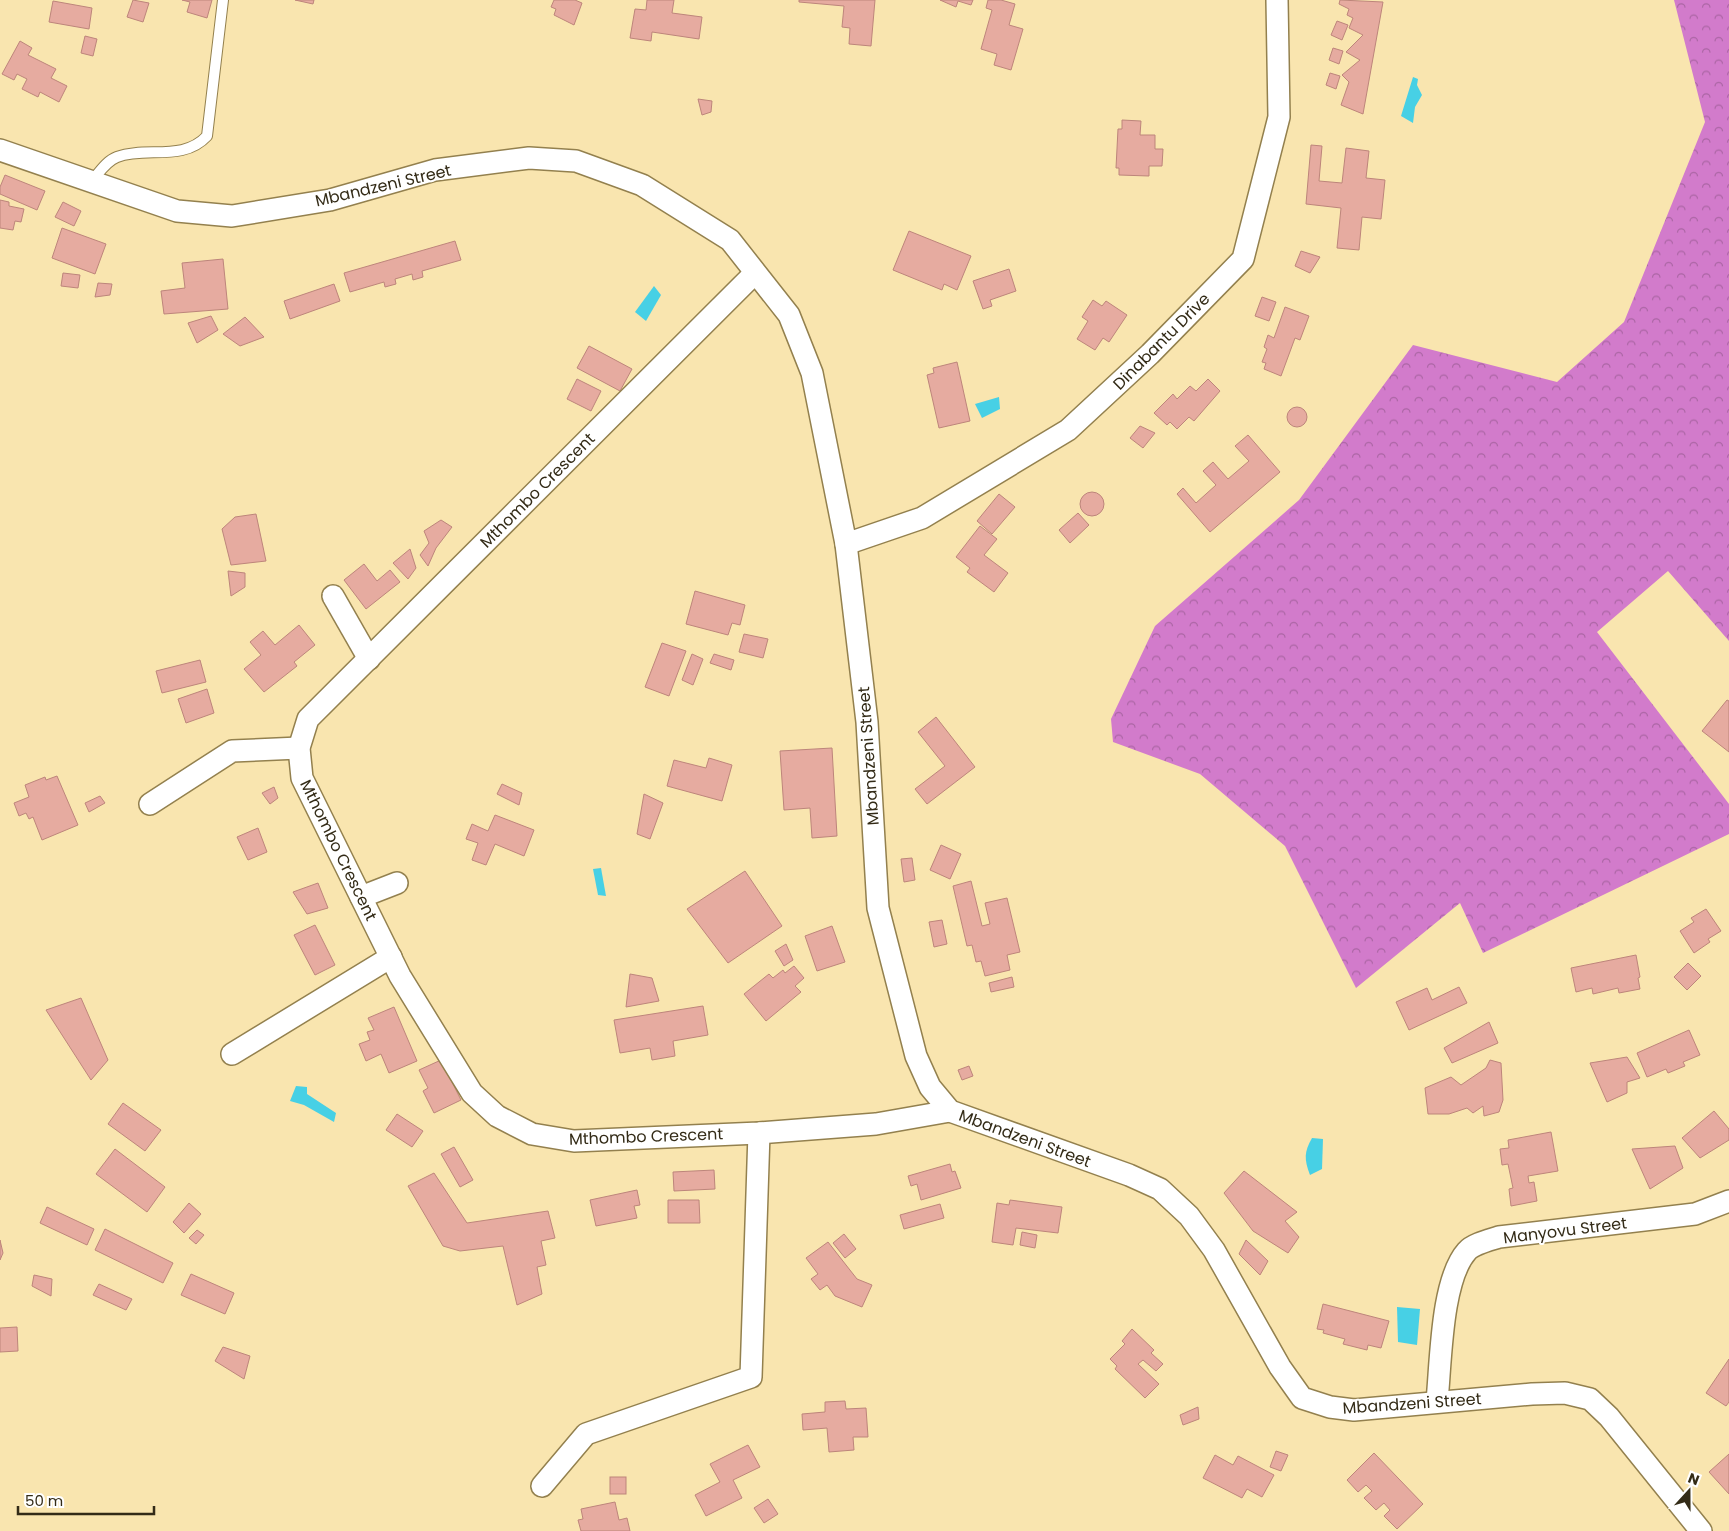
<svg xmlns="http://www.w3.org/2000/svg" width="1729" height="1531" viewBox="0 0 1729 1531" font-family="Poppins,sans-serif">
	<defs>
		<pattern id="forest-crowns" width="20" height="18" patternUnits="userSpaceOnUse" patternTransform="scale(1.25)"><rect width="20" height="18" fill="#d27bcb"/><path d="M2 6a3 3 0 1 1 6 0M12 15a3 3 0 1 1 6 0" fill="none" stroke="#ab65a4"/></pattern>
	</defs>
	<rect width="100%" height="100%" fill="#f9e5af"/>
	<polygon fill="url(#forest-crowns)" points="1674,0 1729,0 1729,641 1668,571 1597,632 1729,804 1729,834 1483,953 1460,903 1356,988 1285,846 1200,774 1113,742 1111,719 1155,626 1299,500 1413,345 1557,382 1624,322 1705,122"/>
	<g fill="#47d0e5">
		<polygon points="1413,77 1418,79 1417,85 1422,95 1415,107 1413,123 1401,116"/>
		<polygon points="654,286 661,295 646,321 635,312"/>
		<polygon points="999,397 1000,409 982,418 975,404"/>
		<polygon points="601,868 606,896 598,895 593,869"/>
		<polygon points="296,1086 307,1087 307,1094 336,1113 334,1122 304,1105 290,1101"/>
		<path d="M 1312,1138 L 1323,1139 L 1322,1169 L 1310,1175 C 1304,1159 1304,1152 1312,1138 Z"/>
		<polygon points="1397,1307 1420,1309 1417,1345 1398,1342"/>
	</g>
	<g fill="#e6aba0" stroke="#bd857b">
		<polygon points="133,0 149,3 143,22 127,17"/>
		<polygon points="182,0 212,0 207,18 187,12 190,2"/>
		<polygon points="295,0 314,0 313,4"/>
		<polygon points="554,0 575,0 582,3 574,25 554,15 556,9 551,7"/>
		<polygon points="647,0 674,0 672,13 702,17 699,39 652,32 651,41 630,38 635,9 646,10"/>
		<polygon points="799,0 875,0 871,46 849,44 850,28 842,27 844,6 799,2"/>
		<polygon points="940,0 973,0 971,5 958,1 956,7"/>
		<polygon points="988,0 1001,0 1015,4 1009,25 1023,29 1011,70 994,65 997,54 981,49 992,10 986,8"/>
		<polygon points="1340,0 1383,2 1363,114 1341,105 1349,82 1342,75 1360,60 1346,52 1363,35 1349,28 1353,18 1347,15 1349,9 1339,4"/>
		<polygon points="53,1 92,8 89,29 49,22"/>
		<polygon points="1337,21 1348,25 1342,40 1331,35"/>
		<polygon points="85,36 97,39 93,56 81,53"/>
		<polygon points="20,41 32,48 28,55 56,69 51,78 67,86 59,102 40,92 38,97 22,89 27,79 17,74 14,80 2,74"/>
		<polygon points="1333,48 1343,51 1339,64 1329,60"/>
		<polygon points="1330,73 1340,76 1336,89 1326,85"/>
		<polygon points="698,99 712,101 711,112 702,115"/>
		<polygon points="1122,120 1141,121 1140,135 1155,135 1155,149 1163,149 1162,166 1149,166 1149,176 1119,175 1119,168 1116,168 1118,129 1122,129"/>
		<polygon points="1311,145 1322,146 1319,181 1342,183 1346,148 1369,151 1366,178 1385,180 1381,219 1362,217 1359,250 1337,248 1341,208 1306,204"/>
		<polygon points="5,175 45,191 37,210 0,194 0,187"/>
		<polygon points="0,200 9,202 9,206 24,209 21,222 15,221 13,230 0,228"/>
		<polygon points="63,202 81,211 74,226 55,217"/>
		<polygon points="62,228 106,244 95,274 52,258"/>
		<polygon points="909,231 971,256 957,290 944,284 942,290 893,270"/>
		<polygon points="455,241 461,260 422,271 423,277 413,280 412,274 395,279 396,284 385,287 384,282 350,292 344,273"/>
		<polygon points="1301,251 1320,257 1310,273 1295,266"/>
		<polygon points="223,259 228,309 164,314 161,291 185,288 182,263"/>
		<polygon points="1009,269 1016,291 990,300 992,306 983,309 973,281"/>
		<polygon points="63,273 80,275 78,288 61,286"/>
		<polygon points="98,283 112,284 110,295 95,297"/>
		<polygon points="334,284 340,301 290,319 284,301"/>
		<polygon points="1262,297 1276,302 1269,321 1255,316"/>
		<polygon points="1093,300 1102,306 1106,301 1127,315 1109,342 1103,338 1095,350 1077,339 1088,321 1082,317"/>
		<polygon points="1285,307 1309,316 1300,340 1295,338 1281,376 1264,369 1266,363 1262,362 1267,349 1264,347 1268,335 1274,338"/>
		<polygon points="211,316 218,330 197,343 188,323"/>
		<polygon points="245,317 264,337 240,346 223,334"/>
		<polygon points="589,346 632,369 620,391 577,368"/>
		<polygon points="957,362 970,421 939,428 927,375 934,373 933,368"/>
		<polygon points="577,379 601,391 591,411 567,399"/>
		<polygon points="1208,379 1220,391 1194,421 1189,417 1177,429 1170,422 1167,425 1154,413 1173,394 1177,399 1190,386 1196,391"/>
		<circle cx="1297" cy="417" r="10"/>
		<polygon points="1140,426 1155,433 1143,448 1130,438"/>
		<polygon points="1248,435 1280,472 1210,532 1177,494 1183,488 1196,503 1216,485 1203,471 1213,462 1228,479 1249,461 1235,446"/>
		<circle cx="1092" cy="504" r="12"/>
		<polygon points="999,494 1015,507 992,534 977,521"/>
		<polygon points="1078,513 1089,525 1070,543 1059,530"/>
		<polygon points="256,514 266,561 231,565 222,529 235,517"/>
		<polygon points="441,520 452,527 436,548 428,566 420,555 429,543 424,531"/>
		<polygon points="980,526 997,539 984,555 1008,573 994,592 967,572 970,568 956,557"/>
		<polygon points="410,549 416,568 408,579 393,563"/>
		<polygon points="364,564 377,581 390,570 400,582 366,609 344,580"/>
		<polygon points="228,571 245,573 245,587 231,596"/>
		<polygon points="695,591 745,605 740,625 732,623 728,635 686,624"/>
		<polygon points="299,625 315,645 294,662 297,666 264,692 244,669 261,655 250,642 263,631 275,645"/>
		<polygon points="744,634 768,639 763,658 739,652"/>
		<polygon points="662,643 686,651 669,696 645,687"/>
		<polygon points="692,654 703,659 693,685 682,680"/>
		<polygon points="714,654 734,660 731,670 710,663"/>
		<polygon points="200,660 206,682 162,693 156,671"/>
		<polygon points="207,689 214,713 186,723 178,699"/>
		<polygon points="1727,700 1729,701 1729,752 1702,731"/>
		<polygon points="936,717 975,767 927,804 915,789 945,766 918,732"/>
		<polygon points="832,748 837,836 812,838 810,808 784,810 780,751"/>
		<polygon points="709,758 732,765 722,801 667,786 674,760 706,768"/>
		<polygon points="57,776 78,825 42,840 33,817 29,819 26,813 19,816 14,803 29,797 25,785 45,777 46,780"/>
		<polygon points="502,784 522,793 519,805 497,794"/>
		<polygon points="274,787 278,798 270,804 262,793"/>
		<polygon points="644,794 663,803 650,839 637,834"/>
		<polygon points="100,796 105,803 89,812 85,803"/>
		<polygon points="495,815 534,830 524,856 495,844 486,865 472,860 478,843 466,839 472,824 488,831"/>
		<polygon points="258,828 267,852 248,860 237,837"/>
		<polygon points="941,845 961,854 950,879 930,870"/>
		<polygon points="912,858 915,880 904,882 901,859"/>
		<polygon points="745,871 782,926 728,963 687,909"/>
		<polygon points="971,881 982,926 990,924 985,903 1007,898 1020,952 1007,955 1010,970 985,976 981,961 976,962 972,945 967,946 953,886"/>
		<polygon points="318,883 328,908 307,914 293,892"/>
		<polygon points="1706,909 1721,931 1708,939 1710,942 1694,953 1680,931 1694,922 1691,918"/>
		<polygon points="942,920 947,944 934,947 929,922"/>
		<polygon points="315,925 335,965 315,975 294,935"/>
		<polygon points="832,926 845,962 817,971 805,936"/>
		<polygon points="786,944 793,960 784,966 775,951"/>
		<polygon points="1636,955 1640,977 1638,978 1640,989 1619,993 1618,988 1593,994 1592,988 1576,992 1571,968"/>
		<polygon points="1688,963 1701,976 1687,990 1674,977"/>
		<polygon points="794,966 804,978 795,986 801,992 766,1021 744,994 769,974 773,978 783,970 785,973"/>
		<polygon points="630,974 652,978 659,1001 626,1007"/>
		<polygon points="1012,977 1014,987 991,992 989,983"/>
		<polygon points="1459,987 1467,1003 1409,1030 1396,1002 1427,988 1432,1000"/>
		<polygon points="81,998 108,1060 91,1080 46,1010"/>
		<polygon points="703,1006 708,1035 673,1041 675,1056 652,1060 650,1048 620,1053 614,1020"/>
		<polygon points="394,1007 417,1061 389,1073 381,1054 366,1061 359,1044 370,1040 367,1032 374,1030 368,1018"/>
		<polygon points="1489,1022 1498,1043 1452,1063 1444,1048"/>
		<polygon points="1689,1030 1700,1055 1683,1062 1685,1066 1668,1073 1666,1069 1647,1077 1637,1053"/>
		<polygon points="1627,1057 1640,1078 1627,1082 1627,1093 1607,1102 1590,1063"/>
		<polygon points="441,1060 461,1100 434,1113 423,1091 428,1088 419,1070"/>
		<polygon points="1490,1060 1501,1063 1503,1100 1499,1112 1484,1116 1483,1106 1473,1113 1467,1108 1449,1114 1428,1114 1425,1088 1451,1077 1461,1085 1486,1068"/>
		<polygon points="969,1066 973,1076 962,1080 958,1070"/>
		<polygon points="123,1103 161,1130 145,1151 108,1124"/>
		<polygon points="1714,1111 1729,1129 1729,1140 1700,1158 1682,1138"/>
		<polygon points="397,1114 423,1131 412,1147 386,1130"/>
		<polygon points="1551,1132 1558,1171 1528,1176 1529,1183 1534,1182 1537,1201 1511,1206 1509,1189 1513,1188 1508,1164 1502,1165 1500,1149 1509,1148 1508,1140"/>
		<polygon points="1675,1146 1683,1168 1650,1189 1632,1149"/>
		<polygon points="454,1147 473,1180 460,1187 441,1154"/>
		<polygon points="115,1149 165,1187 147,1212 96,1174"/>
		<polygon points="950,1164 952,1172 955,1171 961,1188 921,1200 917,1184 911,1186 908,1176"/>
		<polygon points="714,1170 715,1189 674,1191 673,1172"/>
		<polygon points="1244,1171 1297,1212 1285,1221 1299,1237 1288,1253 1253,1231 1224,1193"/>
		<polygon points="434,1173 467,1223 548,1211 555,1238 541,1241 546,1265 537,1267 542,1294 517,1305 503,1246 460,1251 443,1246 408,1186"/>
		<polygon points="637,1190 640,1205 634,1206 637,1218 596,1226 590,1200"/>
		<polygon points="668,1200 699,1200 700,1223 668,1223"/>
		<polygon points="1010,1200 1062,1207 1058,1233 1016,1228 1013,1245 992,1242 997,1203 1009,1205"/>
		<polygon points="189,1203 201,1214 184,1233 173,1222"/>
		<polygon points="940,1204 944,1218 904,1229 900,1215"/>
		<polygon points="47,1207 94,1229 87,1245 40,1223"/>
		<polygon points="105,1229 173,1263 163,1283 95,1250"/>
		<polygon points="197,1230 204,1235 196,1244 189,1238"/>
		<polygon points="1022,1232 1037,1235 1035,1248 1020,1245"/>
		<polygon points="844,1234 856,1249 845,1258 833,1243"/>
		<polygon points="0,1240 3,1253 0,1260"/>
		<polygon points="1246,1240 1268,1261 1260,1275 1239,1254"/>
		<polygon points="828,1242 857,1279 872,1285 862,1307 835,1296 827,1285 820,1290 811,1279 818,1274 806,1258"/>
		<polygon points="191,1274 234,1293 225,1314 181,1295"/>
		<polygon points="34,1275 52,1279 51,1296 32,1286"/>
		<polygon points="99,1284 132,1299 126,1310 93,1295"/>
		<polygon points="1323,1304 1389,1321 1381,1348 1368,1345 1367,1350 1343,1344 1345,1339 1323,1333 1324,1330 1317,1329"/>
		<polygon points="17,1327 18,1351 0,1352 0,1328"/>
		<polygon points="1132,1329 1154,1350 1151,1353 1163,1364 1156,1371 1143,1360 1138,1364 1159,1384 1145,1398 1115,1369 1117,1366 1110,1359 1125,1344 1122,1341"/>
		<polygon points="223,1347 250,1356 244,1379 215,1361"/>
		<polygon points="1729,1359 1729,1402 1726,1406 1706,1393"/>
		<polygon points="845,1401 846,1409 866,1408 868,1437 853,1437 854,1450 829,1452 827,1428 803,1430 802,1414 825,1412 825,1402"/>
		<polygon points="1198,1407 1199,1419 1183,1425 1180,1415"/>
		<polygon points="748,1445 760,1467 733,1480 742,1498 706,1516 695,1495 720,1482 710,1464"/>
		<polygon points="1276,1451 1288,1455 1281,1471 1270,1467"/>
		<polygon points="1374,1453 1423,1504 1397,1529 1384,1516 1390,1510 1384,1503 1376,1510 1364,1498 1372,1491 1366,1485 1358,1492 1347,1480"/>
		<polygon points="1729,1454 1729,1494 1709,1472"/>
		<polygon points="1215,1455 1233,1465 1238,1456 1274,1475 1262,1497 1247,1489 1242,1498 1203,1478"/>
		<rect x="610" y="1477" width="16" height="17"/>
		<polygon points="768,1499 778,1514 764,1523 754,1508"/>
		<polygon points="615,1502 619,1520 627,1518 630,1531 581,1531 578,1520 583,1519 581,1509"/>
	</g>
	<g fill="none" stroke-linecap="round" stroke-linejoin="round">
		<defs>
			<path id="service" d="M 91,182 C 99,173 106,161 117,157 C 146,146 183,162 207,136 L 223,0"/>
			<g id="minor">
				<polyline points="0,150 177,211 232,216 330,200 435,170 529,158 576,161 642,185 730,240 789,315 812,373 846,544 867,722 878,908 916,1056 930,1087 950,1111 1129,1175 1160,1189 1189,1216 1214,1250 1280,1367 1302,1398 1330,1407 1354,1410 1532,1394 1565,1393 1590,1399 1609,1417 1701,1531"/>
				<polyline points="754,274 308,719 299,748 302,778 400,976 472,1093 497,1116 532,1134 574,1141 759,1133 876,1124 950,1111"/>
				<polyline points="846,544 922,518 1068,430 1150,354 1243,259 1279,117 1277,0"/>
				<polyline points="333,596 369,659"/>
				<polyline points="150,804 232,751 299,748"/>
				<polyline points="361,897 397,883"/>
				<polyline points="232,1054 391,957"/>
				<path d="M 1437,1401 C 1441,1362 1441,1280 1467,1251 C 1473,1244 1490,1240 1499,1237 L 1695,1214 L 1729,1201"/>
				<polyline points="542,1486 586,1434 751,1377 759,1133"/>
			</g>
		</defs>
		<use href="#service" stroke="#93804e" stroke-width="12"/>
		<use href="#minor" stroke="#93804e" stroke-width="24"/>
		<use href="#service" stroke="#fff" stroke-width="10"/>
		<use href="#minor" stroke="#fff" stroke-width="21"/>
	</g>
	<g text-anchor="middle" stroke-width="4" stroke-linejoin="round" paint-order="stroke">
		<g font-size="16" fill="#332b17" stroke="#fff">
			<text transform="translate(383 185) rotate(-13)" y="6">Mbandzeni Street</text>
			<text transform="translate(1161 341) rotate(-45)" y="6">Dinabantu Drive</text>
			<text transform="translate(537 490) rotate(-45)" y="6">Mthombo Crescent</text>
			<text transform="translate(868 756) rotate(-94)" y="6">Mbandzeni Street</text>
			<text transform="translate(339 850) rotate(64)" y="6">Mthombo Crescent</text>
			<text transform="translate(646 1136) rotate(-2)" y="6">Mthombo Crescent</text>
			<text transform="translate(1025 1138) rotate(20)" y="6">Mbandzeni Street</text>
			<text transform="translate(1565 1230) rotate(-7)" y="6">Manyovu Street</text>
			<text transform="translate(1412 1403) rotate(-4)" y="6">Mbandzeni Street</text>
		</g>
	</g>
	<g transform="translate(1689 1491) rotate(21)" stroke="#ffffff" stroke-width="4" paint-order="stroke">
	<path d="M0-4L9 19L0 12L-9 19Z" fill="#332b17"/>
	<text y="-8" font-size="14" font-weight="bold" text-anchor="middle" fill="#332b17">N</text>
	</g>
	<path d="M18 1506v8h136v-8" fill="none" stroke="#332b17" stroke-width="2.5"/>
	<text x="25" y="1506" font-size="15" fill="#332b17" stroke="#ffffff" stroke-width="4" paint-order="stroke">50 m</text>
</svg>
